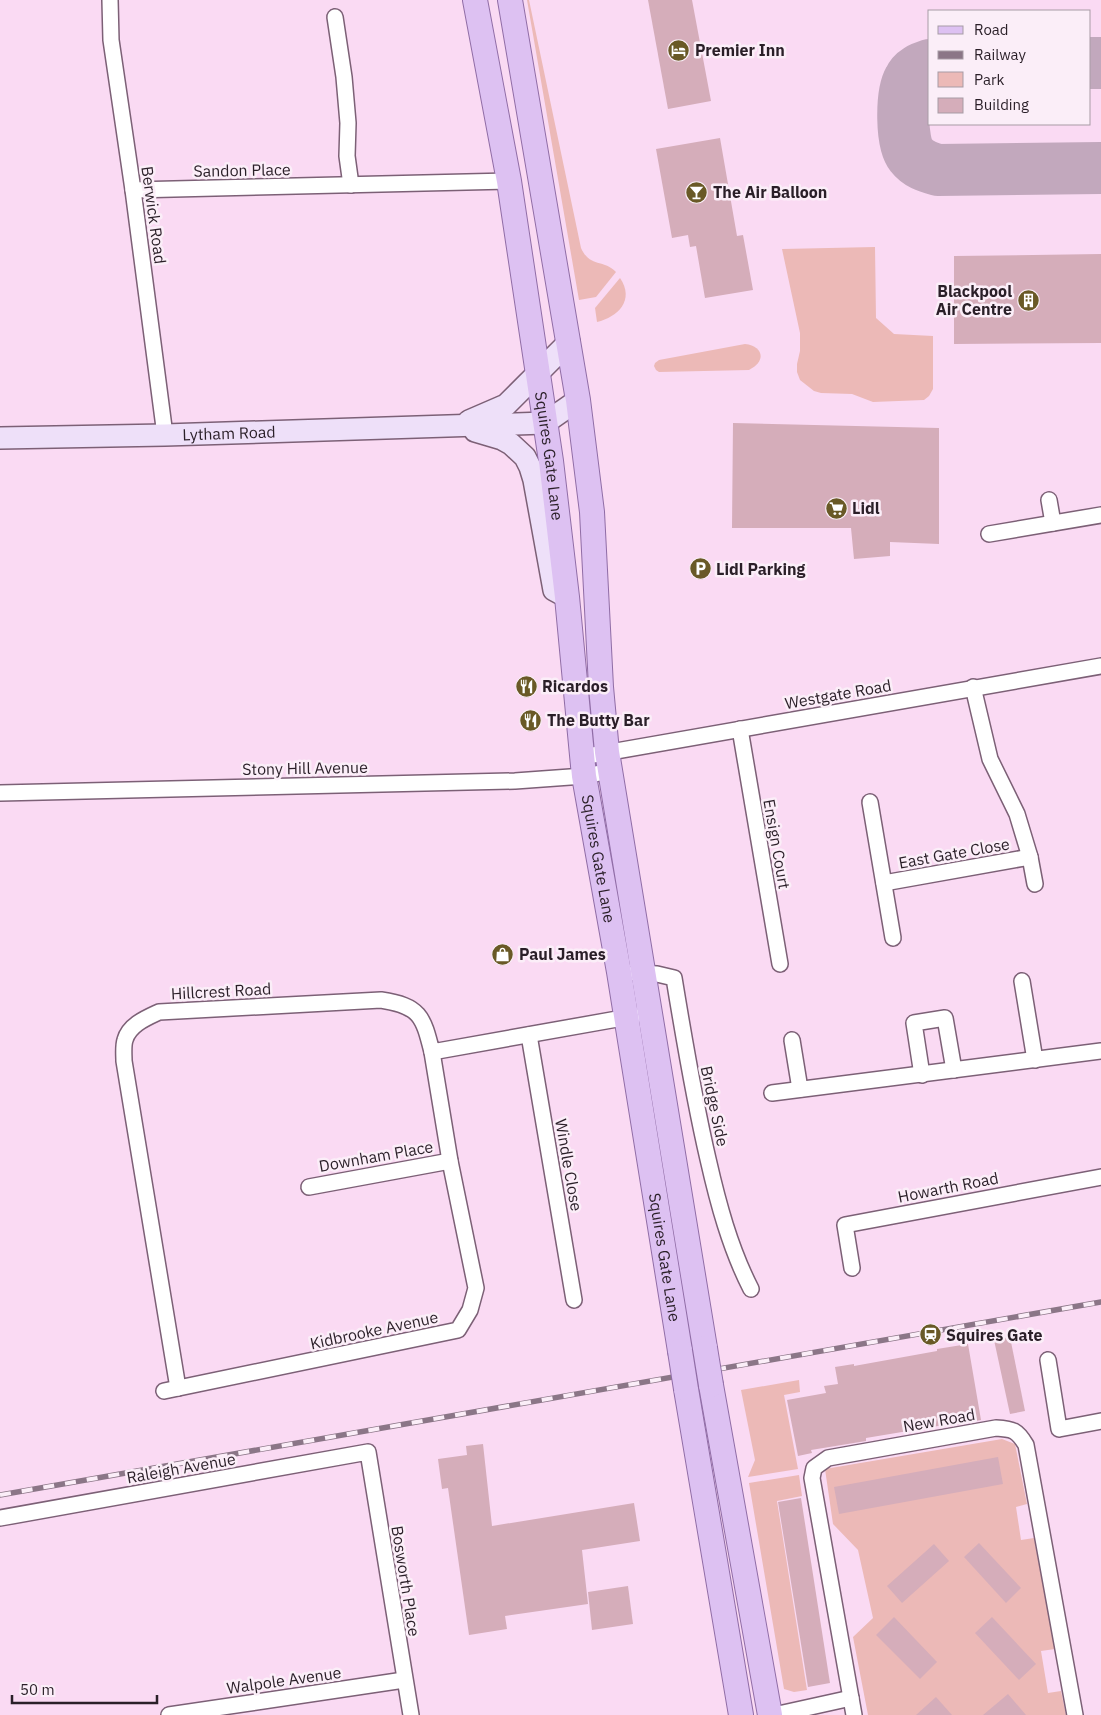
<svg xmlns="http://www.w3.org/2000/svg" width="1101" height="1715" viewBox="0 0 1101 1715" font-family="'IBM Plex Sans',sans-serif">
	<rect width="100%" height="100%" fill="#fadaf3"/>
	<g fill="#ecb9b7">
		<path d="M 527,0 L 529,0 L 581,248 C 590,268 604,259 616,272 L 596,297 L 579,300 Z"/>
		<polygon points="875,247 876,318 894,334 933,336 933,389 929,396 924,400 873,402 852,394 821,393 814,391 800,380 797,372 797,364 800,351 800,333 782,249"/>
		<path d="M 620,278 C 635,300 618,317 597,322 L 595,308 Z"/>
		<path d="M 745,344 C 763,346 767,361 749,370 L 659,372 L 656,370 L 654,366 L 655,363 L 659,360 Z"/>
		<polygon points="799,1380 800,1392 784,1395 798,1469 748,1477 755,1460 741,1390"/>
		<polygon points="1002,1439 1015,1444 1027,1504 1016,1507 1021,1540 1034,1538 1055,1649 1041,1651 1048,1693 1061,1691 1066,1715 868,1715 853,1637 873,1618 858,1550 833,1524 825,1469"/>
		<polygon points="799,1475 802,1496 777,1501 807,1690 794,1692 784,1689 749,1483"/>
	</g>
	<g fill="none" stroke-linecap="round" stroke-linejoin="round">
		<g stroke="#c2a8bd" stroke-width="52">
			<polyline points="1090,63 1101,63"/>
			<path d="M 930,65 C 921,68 913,71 909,80 C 901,94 901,143 911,155 C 918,164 927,167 938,170 L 1101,168"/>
		</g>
	</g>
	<g fill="#d5adba">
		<polygon points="648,0 692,0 711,101 668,109"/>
		<polygon points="720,138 737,236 743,235 753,290 705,298 696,246 690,247 688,235 672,238 656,149"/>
		<polygon points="1101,254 1101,343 954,344 954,256"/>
		<polygon points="733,423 939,428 939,544 890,542 890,556 854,559 851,528 732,528"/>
		<polygon points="1010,1337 1025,1411 1010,1414 994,1340"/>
		<polygon points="968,1344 981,1420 950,1426 950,1424 866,1438 866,1441 811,1450 812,1453 798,1456 787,1400 826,1393 824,1386 838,1384 835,1367 854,1364 854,1366 937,1351 937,1349"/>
		<polygon points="483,1444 492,1526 634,1503 640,1541 582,1550 588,1604 505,1616 507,1629 469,1635 448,1488 442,1489 438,1459 467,1455 466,1446"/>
		<polygon points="998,1457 1003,1484 839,1514 834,1487"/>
		<polygon points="801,1498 830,1683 808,1687 778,1502"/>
		<polygon points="979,1543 1021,1588 1006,1603 964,1557"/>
		<polygon points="934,1544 949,1561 902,1603 887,1586"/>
		<polygon points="628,1586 633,1624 592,1630 588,1592"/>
		<polygon points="894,1617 937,1662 920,1679 876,1635"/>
		<polygon points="992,1617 1036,1664 1019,1680 975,1633"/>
		<polygon points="1008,1694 1026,1715 983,1715"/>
		<polygon points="936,1697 952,1715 916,1715"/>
	</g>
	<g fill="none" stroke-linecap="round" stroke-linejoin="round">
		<defs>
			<g id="street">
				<polyline points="110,0 111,40 133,190 165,435"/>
				<polyline points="335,17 344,77 348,123 347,156 351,185"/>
				<polyline points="133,190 509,181"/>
				<polyline points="1049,500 1053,523"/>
				<polyline points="989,534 1101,515"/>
				<polyline points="973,687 990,759 1017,814 1030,857 1035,884"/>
				<polyline points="740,729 780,964"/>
				<polyline points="582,757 1101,666"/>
				<polyline points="0,793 515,781 584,776 611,771"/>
				<polyline points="870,802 893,938"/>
				<polyline points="884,883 1030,857"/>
				<path d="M 635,973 L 657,974 L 674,978 C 684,1039 694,1099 708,1159 C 718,1203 730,1248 751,1289"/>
				<polyline points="1022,981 1035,1060"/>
				<polyline points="529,1035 574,1300"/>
				<polyline points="792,1040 800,1089"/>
				<polyline points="922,1075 914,1023 945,1018 954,1070"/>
				<polyline points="772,1093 1101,1051"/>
				<polyline points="309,1187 450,1161"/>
				<polyline points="852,1268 845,1225 1101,1177"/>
				<polyline points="1048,1360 1059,1429 1101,1421"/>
				<path d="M 178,1388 L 124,1061 C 124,1055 123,1046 125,1040 C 129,1025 146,1018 159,1012 L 381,1000 C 420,1006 423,1016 432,1052 L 634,1016"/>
				<polyline points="164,1391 458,1330 470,1310 476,1288 450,1161 432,1052"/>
				<polyline points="0,1518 368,1452 411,1715"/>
				<polyline points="169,1715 404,1680"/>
				<polyline points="774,1715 851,1698"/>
				<path d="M 854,1715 L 812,1478 L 814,1468 L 828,1458 L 996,1428 C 1013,1429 1017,1430 1026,1445 L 1075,1715"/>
			</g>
			<g id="secondary">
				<polyline points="469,421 506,405 569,342"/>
				<polyline points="475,431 502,439 511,444 525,457 530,467 534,480 554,590 567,597"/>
				<path id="s1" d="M 0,438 L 165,435 L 545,423 L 578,400"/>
			</g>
			<g id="primary">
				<path id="s2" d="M 475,0 L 509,181 L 551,461 L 567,597 L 584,776 L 619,972 L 680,1351"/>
				<polyline points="510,0 578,400 592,512 601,687 607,752 705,1348"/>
				<polyline points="711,1385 770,1715"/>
				<polyline points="686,1389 741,1715"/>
			</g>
		</defs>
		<use href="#street" stroke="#7c6076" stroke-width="18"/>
		<use href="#secondary" stroke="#7c6076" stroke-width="24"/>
		<use href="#primary" stroke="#906da6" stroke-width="26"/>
		<use href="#street" stroke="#fff" stroke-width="15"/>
		<use href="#secondary" stroke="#eee0f9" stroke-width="21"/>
		<use href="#primary" stroke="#ddc1f2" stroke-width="24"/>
		<defs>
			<polyline id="rail" points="0,1495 1101,1302"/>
		</defs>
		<use href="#rail" stroke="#8b7687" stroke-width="5.5"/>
		<use href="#rail" stroke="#fbeef8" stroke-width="4" stroke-dasharray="11" stroke-linecap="butt"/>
		<defs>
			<g id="primary-bridge">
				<polyline points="705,1348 711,1385"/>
				<polyline points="680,1351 686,1389"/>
			</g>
		</defs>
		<use href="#primary-bridge" stroke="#906da6" stroke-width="26" stroke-linecap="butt"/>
		<use href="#primary-bridge" stroke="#ddc1f2" stroke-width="24"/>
	</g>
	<defs>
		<symbol id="hotel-disc" viewBox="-11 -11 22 22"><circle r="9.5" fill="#695926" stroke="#fbeef8"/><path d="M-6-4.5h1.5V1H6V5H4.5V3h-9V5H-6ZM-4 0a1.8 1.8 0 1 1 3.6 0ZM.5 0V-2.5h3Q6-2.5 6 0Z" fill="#fff"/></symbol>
		<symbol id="bar-disc" viewBox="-11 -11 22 22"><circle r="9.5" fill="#695926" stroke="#fbeef8"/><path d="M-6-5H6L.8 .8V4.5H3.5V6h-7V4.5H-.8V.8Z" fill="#fff"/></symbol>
		<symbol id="building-disc" viewBox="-11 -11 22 22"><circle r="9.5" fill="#695926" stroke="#fbeef8"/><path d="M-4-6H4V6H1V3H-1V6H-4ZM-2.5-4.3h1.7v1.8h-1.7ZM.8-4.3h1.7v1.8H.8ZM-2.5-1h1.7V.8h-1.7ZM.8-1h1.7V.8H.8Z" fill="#fff"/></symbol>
		<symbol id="supermarket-disc" viewBox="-11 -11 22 22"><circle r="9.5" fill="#695926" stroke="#fbeef8"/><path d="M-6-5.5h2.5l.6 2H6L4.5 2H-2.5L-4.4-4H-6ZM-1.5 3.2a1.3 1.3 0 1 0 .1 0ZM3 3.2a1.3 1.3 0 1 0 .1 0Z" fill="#fff"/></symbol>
		<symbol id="parking-disc" viewBox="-11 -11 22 22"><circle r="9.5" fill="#695926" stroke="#fbeef8"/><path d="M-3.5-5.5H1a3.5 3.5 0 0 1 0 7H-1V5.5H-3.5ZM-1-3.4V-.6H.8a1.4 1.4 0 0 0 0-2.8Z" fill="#fff"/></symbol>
		<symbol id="restaurant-disc" viewBox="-11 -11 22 22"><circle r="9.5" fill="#695926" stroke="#fbeef8"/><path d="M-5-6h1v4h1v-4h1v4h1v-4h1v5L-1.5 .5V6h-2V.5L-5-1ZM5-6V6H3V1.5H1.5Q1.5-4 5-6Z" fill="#fff"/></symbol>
		<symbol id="shop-disc" viewBox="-11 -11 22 22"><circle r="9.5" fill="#695926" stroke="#fbeef8"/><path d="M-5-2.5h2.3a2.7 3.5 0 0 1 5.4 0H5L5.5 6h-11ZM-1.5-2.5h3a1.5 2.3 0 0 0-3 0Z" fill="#fff"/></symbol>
		<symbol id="station-disc" viewBox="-11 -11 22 22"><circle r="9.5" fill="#695926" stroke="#fbeef8"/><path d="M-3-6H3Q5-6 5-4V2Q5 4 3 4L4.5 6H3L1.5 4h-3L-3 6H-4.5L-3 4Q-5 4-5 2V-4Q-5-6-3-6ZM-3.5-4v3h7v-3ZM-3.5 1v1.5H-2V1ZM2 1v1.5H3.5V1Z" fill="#fff"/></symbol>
	</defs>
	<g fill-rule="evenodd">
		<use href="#hotel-disc" x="666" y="38" width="25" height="25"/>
		<use href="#bar-disc" x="684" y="180" width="25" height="25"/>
		<use href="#building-disc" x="1016" y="288" width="25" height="25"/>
		<use href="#supermarket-disc" x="824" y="496" width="25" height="25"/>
		<use href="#parking-disc" x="688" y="556" width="25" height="25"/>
		<use href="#restaurant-disc" x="514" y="674" width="25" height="25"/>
		<use href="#restaurant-disc" x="518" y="708" width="25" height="25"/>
		<use href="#shop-disc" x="490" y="942" width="25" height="25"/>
		<use href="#station-disc" x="918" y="1322" width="25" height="25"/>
	</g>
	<g text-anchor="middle" stroke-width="5" stroke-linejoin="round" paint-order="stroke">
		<g font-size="16" font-weight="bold" fill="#2a1f28" stroke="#fbeef8" text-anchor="start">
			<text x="695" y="56">Premier Inn</text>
			<text x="713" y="198">The Air Balloon</text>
			<text x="1012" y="297" text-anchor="end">Blackpool<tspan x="1012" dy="18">Air Centre</tspan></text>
			<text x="852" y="514">Lidl</text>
			<text x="716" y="575">Lidl Parking</text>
			<text x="542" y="692">Ricardos</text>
			<text x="547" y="726">The Butty Bar</text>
			<text x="519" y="960">Paul James</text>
			<text x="946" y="1341">Squires Gate</text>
		</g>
		<g font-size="16" fill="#2a1f28" stroke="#fbeef8">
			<text transform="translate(242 170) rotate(-1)" y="6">Sandon Place</text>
			<text transform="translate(154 215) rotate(82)" y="6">Berwick Road</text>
			<text dy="6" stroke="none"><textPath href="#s1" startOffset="229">Lytham Road</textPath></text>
			<text dy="6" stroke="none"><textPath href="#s2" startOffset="462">Squires Gate Lane</textPath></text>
			<text transform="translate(838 694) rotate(-10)" y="6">Westgate Road</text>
			<text transform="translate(305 768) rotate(-1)" y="6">Stony Hill Avenue</text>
			<text transform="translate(777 844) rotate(80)" y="6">Ensign Court</text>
			<text transform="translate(954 853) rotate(-10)" y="6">East Gate Close</text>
			<text dy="6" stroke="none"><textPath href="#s2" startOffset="868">Squires Gate Lane</textPath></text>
			<text transform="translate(221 991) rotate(-3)" y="6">Hillcrest Road</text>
			<text transform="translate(715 1106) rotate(78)" y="6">Bridge Side</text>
			<text transform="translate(376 1156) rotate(-10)" y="6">Downham Place</text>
			<text transform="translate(569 1165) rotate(80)" y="6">Windle Close</text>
			<text transform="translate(948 1187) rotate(-11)" y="6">Howarth Road</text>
			<text dy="6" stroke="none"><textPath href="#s2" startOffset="1272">Squires Gate Lane</textPath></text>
			<text transform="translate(374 1330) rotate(-12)" y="6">Kidbrooke Avenue</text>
			<text transform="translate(939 1420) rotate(-10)" y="6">New Road</text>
			<text transform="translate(181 1468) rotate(-10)" y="6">Raleigh Avenue</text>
			<text transform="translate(406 1581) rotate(81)" y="6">Bosworth Place</text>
			<text transform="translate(284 1680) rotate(-8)" y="6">Walpole Avenue</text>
		</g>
	</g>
	<rect x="928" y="10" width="162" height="115" fill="#fbeef8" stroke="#a79ba5"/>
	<rect x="938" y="26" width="25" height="8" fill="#ddc1f2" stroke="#a79ba5"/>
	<text x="974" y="35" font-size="15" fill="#2a1f28">Road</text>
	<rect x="938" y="51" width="25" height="8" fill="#8b7687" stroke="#a79ba5"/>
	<text x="974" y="60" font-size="15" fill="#2a1f28">Railway</text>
	<rect x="938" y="72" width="25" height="15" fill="#ecb9b7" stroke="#a79ba5"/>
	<text x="974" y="85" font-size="15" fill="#2a1f28">Park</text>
	<rect x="938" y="98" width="25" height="15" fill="#d5adba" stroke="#a79ba5"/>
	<text x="974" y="110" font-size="15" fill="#2a1f28">Building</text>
	<path d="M12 1695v8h145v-8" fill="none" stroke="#2a1f28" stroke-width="2.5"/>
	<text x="20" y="1695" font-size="15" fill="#2a1f28" stroke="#fbeef8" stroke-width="4" paint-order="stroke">50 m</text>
</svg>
